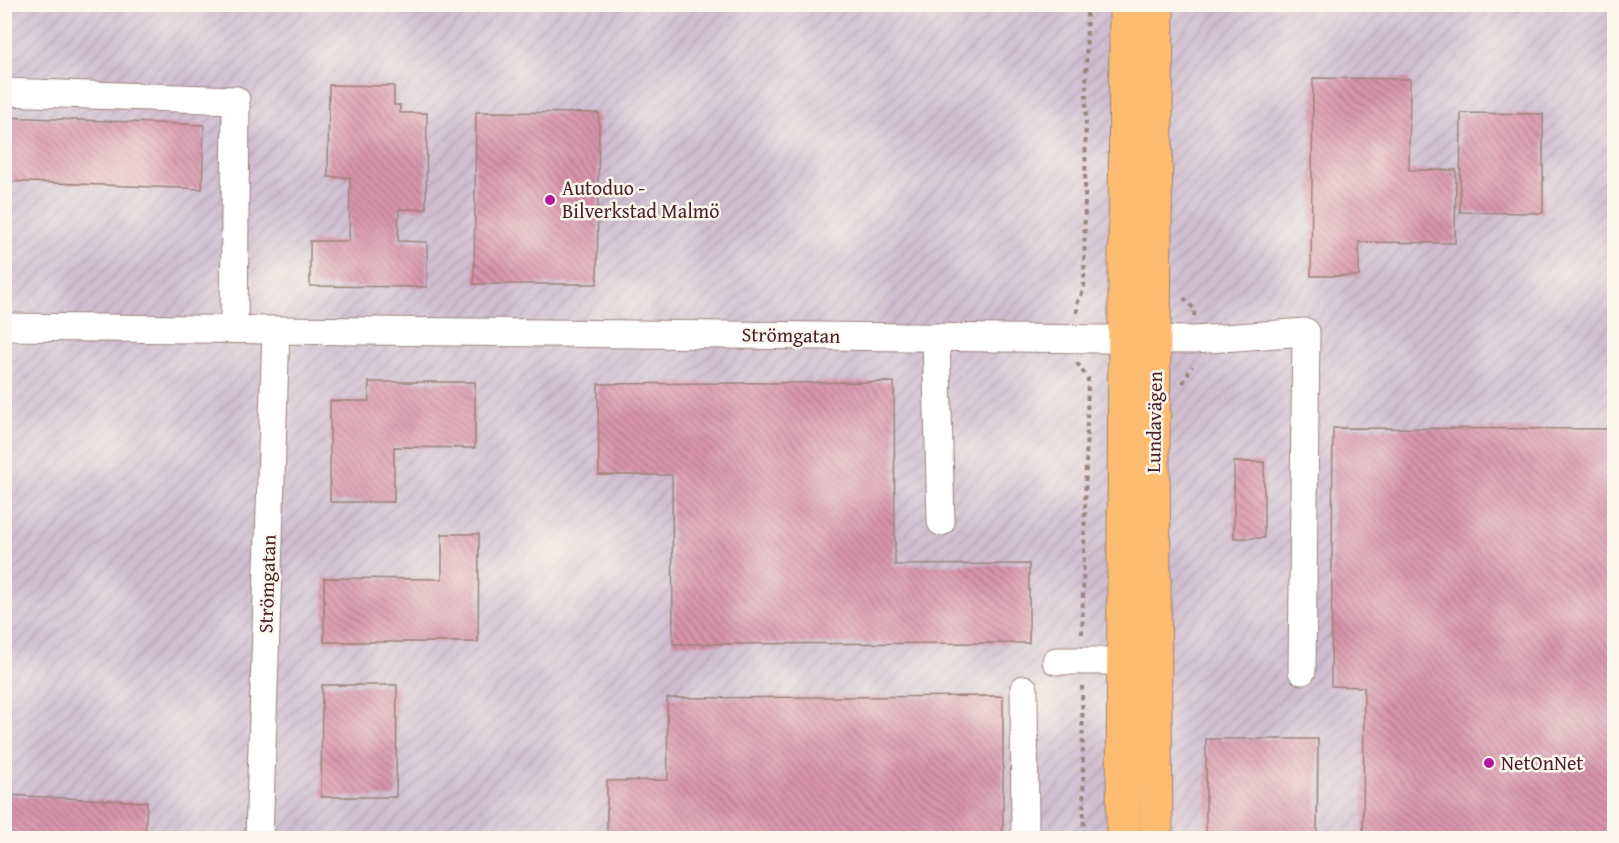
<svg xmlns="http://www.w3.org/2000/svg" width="1619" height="843" viewBox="0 0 1619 843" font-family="'Gentium Book Plus',serif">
	<defs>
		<pattern id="industrial-furrows" width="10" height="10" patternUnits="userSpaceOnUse" patternTransform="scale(1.5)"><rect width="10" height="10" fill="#cfbdcf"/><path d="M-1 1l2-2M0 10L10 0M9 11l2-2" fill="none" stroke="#b3a2b2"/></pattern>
		<pattern id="building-back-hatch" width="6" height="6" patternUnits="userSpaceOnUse" patternTransform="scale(1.5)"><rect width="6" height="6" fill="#d894ac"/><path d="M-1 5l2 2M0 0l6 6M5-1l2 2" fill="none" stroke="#b1788c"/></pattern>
	</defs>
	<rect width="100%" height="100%" fill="#fbf7ec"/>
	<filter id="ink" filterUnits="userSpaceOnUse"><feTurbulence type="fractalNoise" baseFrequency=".0167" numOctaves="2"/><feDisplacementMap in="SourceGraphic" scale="12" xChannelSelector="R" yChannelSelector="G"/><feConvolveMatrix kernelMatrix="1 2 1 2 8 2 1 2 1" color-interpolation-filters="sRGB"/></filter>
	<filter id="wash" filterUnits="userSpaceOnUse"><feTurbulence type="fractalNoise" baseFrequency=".008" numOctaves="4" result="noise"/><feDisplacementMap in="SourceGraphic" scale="24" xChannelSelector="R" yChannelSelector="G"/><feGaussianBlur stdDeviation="1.35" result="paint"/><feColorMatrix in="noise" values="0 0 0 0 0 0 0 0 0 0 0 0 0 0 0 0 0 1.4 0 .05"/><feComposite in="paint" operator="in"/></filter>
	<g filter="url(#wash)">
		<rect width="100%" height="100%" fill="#efe7cb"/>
		<rect fill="url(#industrial-furrows)" x="5" y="5" width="1609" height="833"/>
		<g id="blocks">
			<g fill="url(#building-back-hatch)">
				<polygon points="1313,78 1410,79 1409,170 1456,170 1455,243 1359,242 1359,276 1311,276"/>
				<polygon points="329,85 394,86 394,105 400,105 400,113 427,113 426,209 399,209 398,241 427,242 427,287 310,286 310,241 349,241 350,177 328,177"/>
				<polygon points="476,112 599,113 597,284 474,284"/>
				<polygon points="1461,113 1543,114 1543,213 1460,212"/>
				<polygon points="4,117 204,125 202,189 4,181"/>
				<polygon points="369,382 475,382 475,448 394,447 394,502 330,502 330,401 369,401"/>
				<polygon points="894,382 895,565 1029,564 1029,643 673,644 672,475 599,475 598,384"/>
				<polygon points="1333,428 1614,429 1614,838 1363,838 1364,687 1331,686"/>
				<rect x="1234" y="462" width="30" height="76"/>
				<polygon points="442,534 479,534 478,642 324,642 324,578 442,579"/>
				<polygon points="322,685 397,685 396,797 321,797"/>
				<polygon points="1003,696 1003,838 607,838 607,781 668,780 667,698"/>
				<polygon points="1206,739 1318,739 1317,838 1206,838"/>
				<polygon points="4,795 147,802 145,838 4,838"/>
			</g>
		</g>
	</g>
	<g filter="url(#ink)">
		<use href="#blocks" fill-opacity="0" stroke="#9c837b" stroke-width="1.5"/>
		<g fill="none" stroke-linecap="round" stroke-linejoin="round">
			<defs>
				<g id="minor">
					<polyline points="4,92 236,100 234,329"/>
					<polyline points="4,327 276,330"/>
					<polyline points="936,337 941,522"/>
					<polyline points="1056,661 1123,661"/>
					<polyline points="1024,689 1025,838"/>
					<polyline points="259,838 276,330 1194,340 1306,332 1302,671"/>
				</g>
				<g id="major">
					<polyline points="1123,838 1126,4"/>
					<polyline points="1156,838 1153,452 1157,4"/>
				</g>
			</defs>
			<use href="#minor" stroke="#9c837b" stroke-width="29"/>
			<use href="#major" stroke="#9c837b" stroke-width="35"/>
			<g stroke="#9c837b" stroke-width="4" stroke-dasharray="4.5 4.5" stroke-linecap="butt">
				<polyline points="1184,298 1195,310 1194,316"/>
				<polyline points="1077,313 1077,304 1084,289 1087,4"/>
				<polyline points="1077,363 1088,379 1082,637"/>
				<polyline points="1183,383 1192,366"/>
				<polyline points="1082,686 1084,838"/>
			</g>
			<use href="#minor" stroke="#fff" stroke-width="27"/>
			<use href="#major" stroke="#fdbc70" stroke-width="33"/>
		</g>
	</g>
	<g fill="#b5179e" stroke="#fbf7ec" stroke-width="2">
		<circle cx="550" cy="200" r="6"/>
		<circle cx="1489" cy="763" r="6"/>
	</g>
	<g text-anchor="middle" stroke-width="5" stroke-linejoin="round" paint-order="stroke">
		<g font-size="20" fill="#4a1f2b" stroke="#fbf7ec" text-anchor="start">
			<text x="562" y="195">Autoduo -<tspan x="562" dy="23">Bilverkstad Malmö</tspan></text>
			<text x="1501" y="770">NetOnNet</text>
		</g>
		<g font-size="20" fill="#4a1f2b" stroke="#fbf7ec">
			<text transform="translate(791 335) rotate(1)" y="7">Strömgatan</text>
			<text transform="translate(1154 422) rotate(-89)" y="7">Lundavägen</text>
			<text transform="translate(267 584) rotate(-88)" y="7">Strömgatan</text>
		</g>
	</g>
	<rect width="1619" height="843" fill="none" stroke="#fbf7ec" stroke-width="24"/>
</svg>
